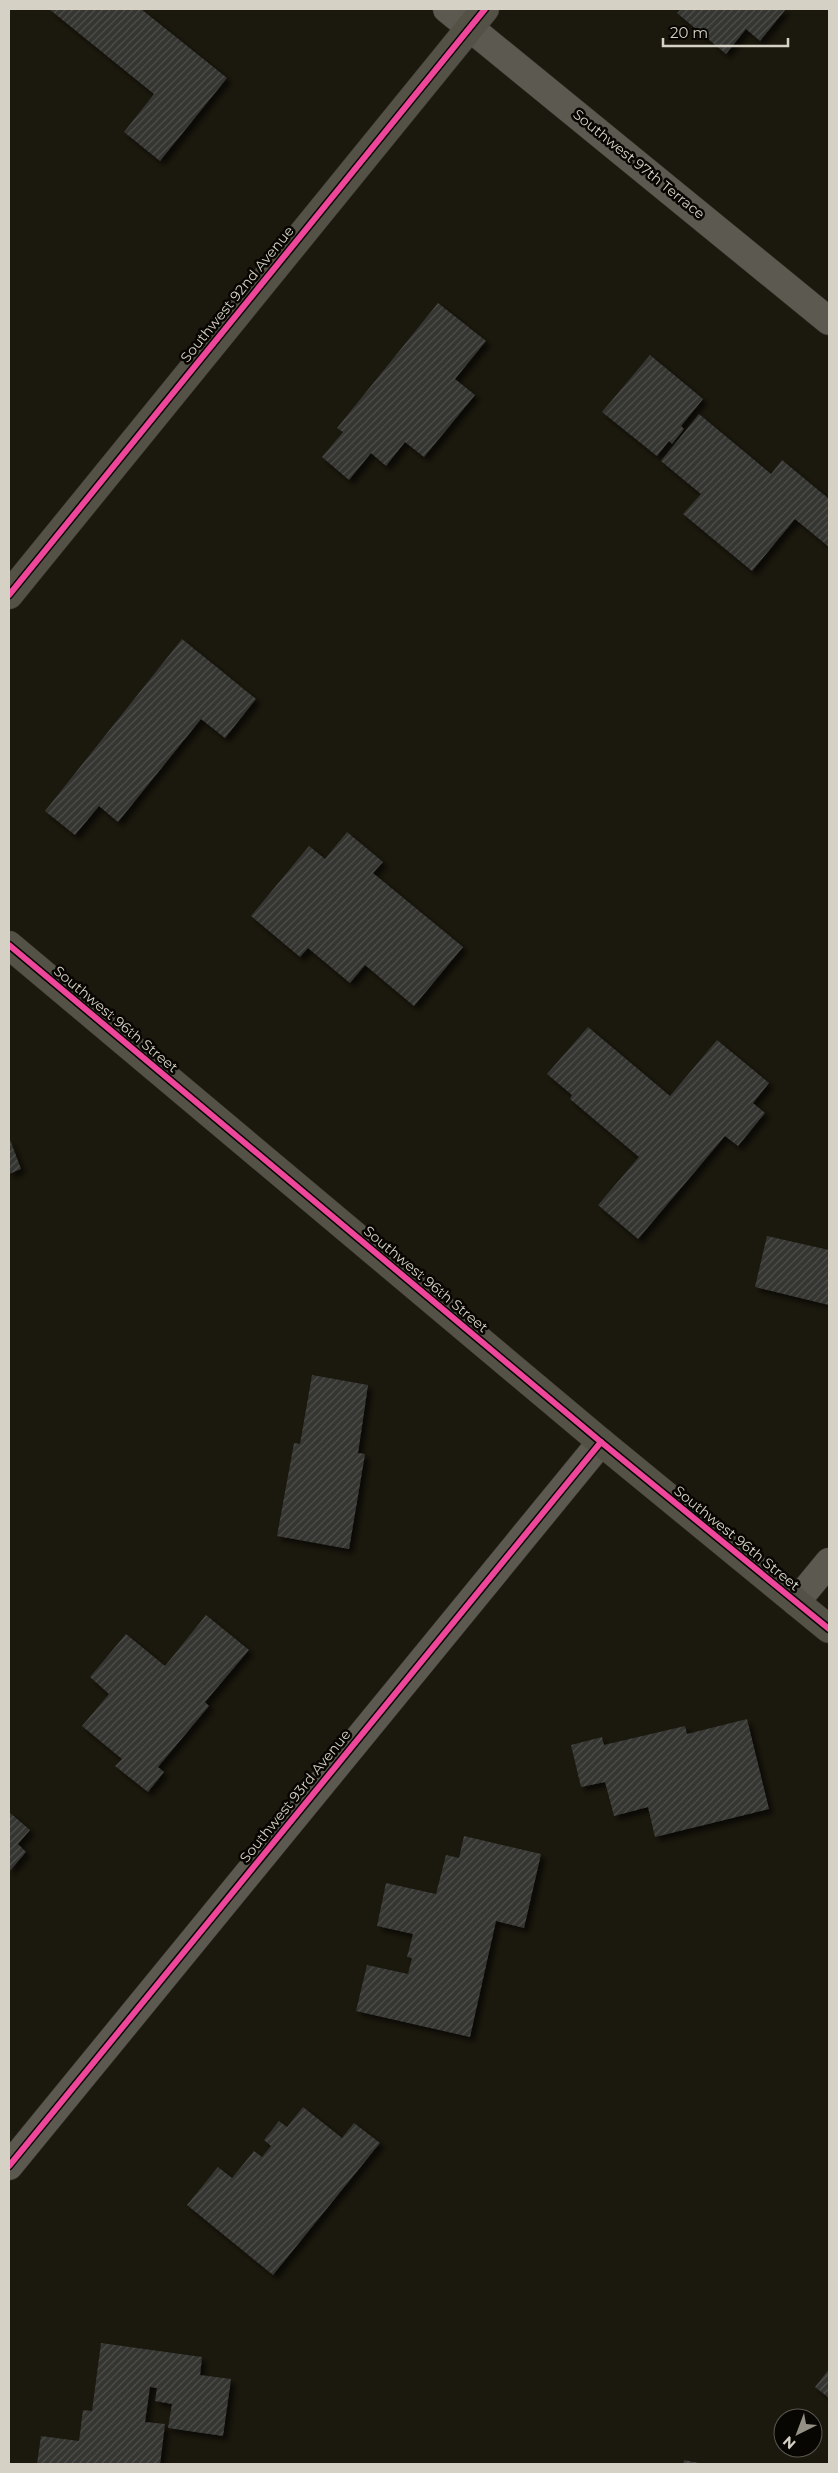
<svg xmlns="http://www.w3.org/2000/svg" width="838" height="2473" viewBox="0 0 838 2473" font-family="Montserrat,sans-serif">
	<defs>
		<pattern id="building-hatch" width="6" height="6" patternUnits="userSpaceOnUse" patternTransform="scale(1.25)"><rect width="6" height="6" fill="#343431"/><path d="M-1 1l2-2M0 6l6-6M5 7l2-2" fill="none" stroke="#50504d"/></pattern>
		<filter id="shadow"><feDropShadow dx="4.5" dy="4.5" stdDeviation="2.5" flood-color="#0009"/></filter>
	</defs>
	<rect width="100%" height="100%" fill="#1b180d"/>
	<g fill="url(#building-hatch)" filter="url(#shadow)">
		<polygon points="49,9 141,9 227,78 160,161 124,132 154,94"/>
		<polygon points="681,9 786,9 760,41 746,29 726,54 677,13"/>
		<polygon points="438,303 486,341 455,379 475,395 424,457 405,442 386,466 371,453 349,480 322,457 343,432 337,428"/>
		<polygon points="650,355 703,399 681,426 684,429 672,444 669,441 657,456 602,412"/>
		<polygon points="699,414 771,474 782,460 829,499 829,547 795,519 752,571 683,514 701,494 661,461"/>
		<polygon points="182,639 256,699 225,738 201,719 118,822 99,806 75,835 45,811"/>
		<polygon points="347,832 383,862 373,873 463,947 414,1006 365,965 350,983 308,948 300,957 251,916 309,846 325,859"/>
		<polygon points="588,1027 670,1096 717,1040 769,1083 753,1103 765,1113 738,1146 725,1136 638,1239 598,1205 639,1157 570,1099 572,1095 547,1074"/>
		<polygon points="9,1137 21,1169 9,1174"/>
		<polygon points="767,1236 829,1250 829,1305 755,1287"/>
		<polygon points="312,1375 368,1385 358,1453 365,1454 349,1549 277,1536 294,1443 300,1444"/>
		<polygon points="206,1615 249,1650 205,1702 209,1706 158,1767 164,1772 148,1792 115,1766 122,1759 82,1726 109,1694 90,1677 126,1634 165,1666"/>
		<polygon points="747,1719 769,1809 655,1837 648,1807 614,1816 605,1782 581,1787 571,1745 602,1737 604,1745 685,1726 687,1734"/>
		<polygon points="9,1812 30,1830 18,1844 26,1852 9,1872"/>
		<polygon points="464,1836 541,1854 524,1928 496,1921 470,2037 356,2011 367,1965 408,1974 412,1958 407,1957 413,1934 377,1926 386,1883 436,1894 446,1855 459,1858"/>
		<polygon points="303,2107 342,2138 354,2123 380,2143 273,2275 187,2205 218,2167 232,2178 254,2151 262,2157 271,2146 264,2140 279,2121 287,2127"/>
		<polygon points="101,2343 202,2357 200,2375 231,2379 223,2436 168,2428 172,2404 155,2401 157,2388 150,2387 145,2422 165,2424 160,2464 37,2464 41,2436 79,2441 83,2410 92,2411"/>
		<polygon points="829,2369 829,2398 815,2387"/>
		<polygon points="684,2460 699,2463 699,2464 683,2464"/>
	</g>
	<g fill="none" stroke-linecap="round" stroke-linejoin="round">
		<defs>
			<g id="street">
				<polyline points="447,9 829,321"/>
				<polyline points="796,1602 829,1562"/>
				<polyline points="9,2166 601,1442"/>
			</g>
			<g id="secondary">
				<polyline points="9,595 485,9"/>
				<polyline points="9,945 601,1442 829,1629"/>
			</g>
		</defs>
		<use href="#street" stroke="#33312a" stroke-width="29"/>
		<use href="#secondary" stroke="#33312a" stroke-width="29"/>
		<use href="#street" stroke="#5c5950" stroke-width="28"/>
		<use href="#secondary" stroke="#545146" stroke-width="28"/>
		<defs>
			<g id="cycleway">
				<polyline points="9,595 485,9"/>
				<polyline points="9,945 601,1442 829,1629"/>
				<polyline points="9,2166 601,1442"/>
			</g>
		</defs>
		<use href="#cycleway" stroke="#080602" stroke-width="9"/>
		<use href="#cycleway" stroke="#ed469a" stroke-width="6"/>
	</g>
	<g text-anchor="middle" stroke-width="5" stroke-linejoin="round" paint-order="stroke">
		<g font-size="14" fill="#d5d1c5" stroke="#080602">
			<text transform="translate(639 164) rotate(39)" y="5">Southwest 97th Terrace</text>
			<text transform="translate(237 294) rotate(-51)" y="5">Southwest 92nd Avenue</text>
			<text transform="translate(116 1019) rotate(40)" y="5">Southwest 96th Street</text>
			<text transform="translate(426 1279) rotate(40)" y="5">Southwest 96th Street</text>
			<text transform="translate(737 1538) rotate(39)" y="5">Southwest 96th Street</text>
			<text transform="translate(295 1796) rotate(-51)" y="5">Southwest 93rd Avenue</text>
		</g>
	</g>
	<rect width="838" height="2473" fill="none" stroke="#d5d1c5" stroke-width="20"/>
	<g transform="translate(798 2433) rotate(222)"><circle r="24" fill="#080602" stroke="#5a5750"/>
	<path d="M0-4L9 19L0 12L-9 19Z" fill="#949085"/>
	<text y="-8" font-size="14" font-weight="bold" text-anchor="middle" fill="#d5d1c5">N</text>
	</g>
	<path d="M663 38v8h125v-8" fill="none" stroke="#d5d1c5" stroke-width="2.5"/>
	<text x="670" y="38" font-size="15" fill="#d5d1c5" stroke="#080602" stroke-width="4" paint-order="stroke">20 m</text>
</svg>
